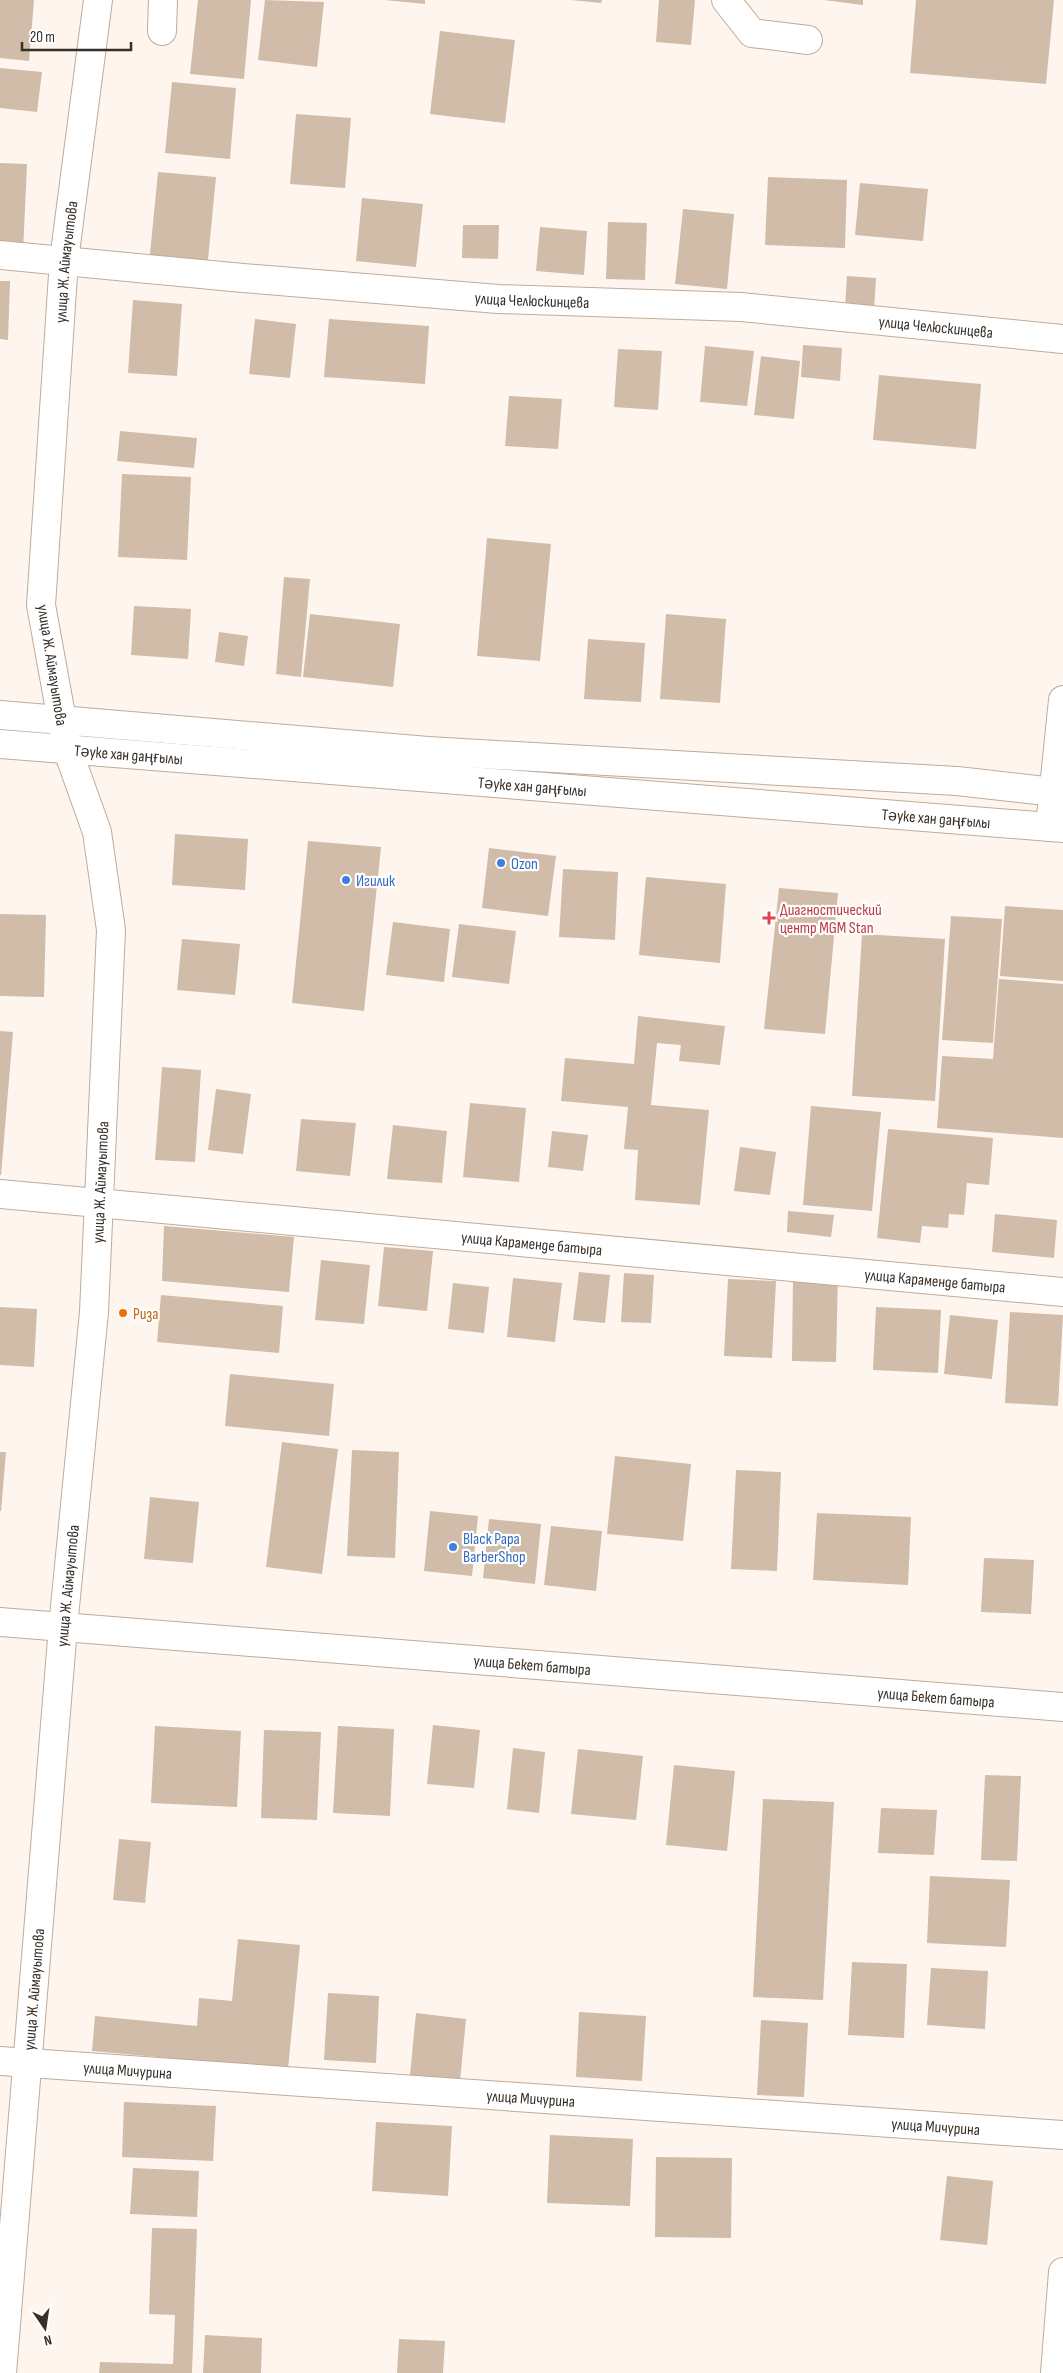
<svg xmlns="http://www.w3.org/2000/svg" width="1063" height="2373" viewBox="0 0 1063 2373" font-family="'Sofia Sans Condensed',sans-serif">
	<rect width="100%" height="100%" fill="#fef6ee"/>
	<g fill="#d0bca9">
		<polygon points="0,0 34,0 29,61 0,58"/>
		<polygon points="198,0 251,0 244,79 190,74"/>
		<polygon points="265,0 324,2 317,67 258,60"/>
		<polygon points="385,0 425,0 425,4"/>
		<polygon points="571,0 602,0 601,3"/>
		<polygon points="659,0 695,0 691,45 656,42"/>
		<polygon points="824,0 863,0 863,5"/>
		<polygon points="916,0 1054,0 1046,84 910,73"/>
		<polygon points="440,31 515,40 505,123 430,114"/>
		<polygon points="0,68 42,72 37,112 0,108"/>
		<polygon points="172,82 236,88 230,159 165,153"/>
		<polygon points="296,114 351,118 345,188 290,184"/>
		<polygon points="0,163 27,164 23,252 0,251"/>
		<polygon points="158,172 216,177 207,270 149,264"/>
		<polygon points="768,177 847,180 845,248 765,245"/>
		<polygon points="860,183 928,189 923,241 855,235"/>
		<polygon points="362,198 423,204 416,267 356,261"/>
		<polygon points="683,209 734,214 727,289 675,284"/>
		<polygon points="608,222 647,223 645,280 606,279"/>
		<polygon points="463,225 499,225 498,259 462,258"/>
		<polygon points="540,227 587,231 584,275 536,271"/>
		<polygon points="847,276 876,278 874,309 845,307"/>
		<polygon points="0,281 10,281 8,340 0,339"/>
		<polygon points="133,300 182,304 177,376 128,373"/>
		<polygon points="255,319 296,324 290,378 249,374"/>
		<polygon points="329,319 429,326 425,384 324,377"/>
		<polygon points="803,345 842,348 840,381 801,377"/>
		<polygon points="705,346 754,351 747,406 700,402"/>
		<polygon points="618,349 662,351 658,410 614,407"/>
		<polygon points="761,356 800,361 794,419 754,415"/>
		<polygon points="879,375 981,384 976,449 873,440"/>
		<polygon points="509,396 562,399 558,449 505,446"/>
		<polygon points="120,431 197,438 194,468 117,461"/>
		<polygon points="122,474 191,477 187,560 118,557"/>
		<polygon points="487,538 551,544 540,661 477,656"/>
		<polygon points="284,577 310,579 301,677 276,674"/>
		<polygon points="134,606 191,609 188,659 131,655"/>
		<polygon points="310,614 400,624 393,687 303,677"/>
		<polygon points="666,614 726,619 720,703 660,699"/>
		<polygon points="219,632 248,636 244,666 215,662"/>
		<polygon points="588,639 645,643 641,702 584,699"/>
		<polygon points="175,834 248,839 245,890 172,885"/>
		<polygon points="308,841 381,847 364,1011 292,1003"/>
		<polygon points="489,848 556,856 548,916 482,908"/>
		<polygon points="563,869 618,872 615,940 559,937"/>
		<polygon points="646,877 726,884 720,963 639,955"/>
		<polygon points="779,888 838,893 825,1034 764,1029"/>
		<polygon points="1005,906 1063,910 1063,981 1000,976"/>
		<polygon points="0,914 46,915 44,997 0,996"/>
		<polygon points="951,916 1002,919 993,1043 942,1040"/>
		<polygon points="393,922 450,929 444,982 386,975"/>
		<polygon points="459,924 516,931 509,984 452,977"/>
		<polygon points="862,934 945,939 935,1101 852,1096"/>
		<polygon points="182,939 240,944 235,995 177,990"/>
		<polygon points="999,979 1063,984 1063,1138 937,1128 942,1056 993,1059"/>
		<polygon points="638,1016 725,1026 720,1065 679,1061 681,1045 657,1043 651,1105 709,1110 700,1205 635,1200 638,1150 624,1149 628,1107 561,1101 565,1058 634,1064"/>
		<polygon points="0,1031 13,1032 1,1175 0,1175"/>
		<polygon points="162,1067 201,1070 195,1162 155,1160"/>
		<polygon points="216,1089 251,1094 243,1154 208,1150"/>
		<polygon points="470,1103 526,1108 519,1182 463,1177"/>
		<polygon points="811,1106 881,1112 872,1211 803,1205"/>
		<polygon points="301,1119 356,1123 350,1176 296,1171"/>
		<polygon points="393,1125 447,1131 442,1183 387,1179"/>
		<polygon points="888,1129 993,1138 989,1185 967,1183 964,1215 949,1214 948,1228 922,1226 920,1243 877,1238"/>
		<polygon points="552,1131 588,1135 583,1171 548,1167"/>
		<polygon points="740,1147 776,1152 770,1195 734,1191"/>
		<polygon points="788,1211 834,1215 831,1237 787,1232"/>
		<polygon points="995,1214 1057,1220 1054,1258 992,1252"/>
		<polygon points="164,1226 294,1237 289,1292 162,1281"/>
		<polygon points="384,1247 433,1251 427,1311 378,1306"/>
		<polygon points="321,1260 370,1265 364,1324 315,1320"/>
		<polygon points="579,1272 610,1275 605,1323 573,1320"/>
		<polygon points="624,1273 654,1275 651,1323 621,1322"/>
		<polygon points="793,1274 838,1275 836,1362 792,1361"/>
		<polygon points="513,1278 562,1283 555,1342 507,1337"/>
		<polygon points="728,1279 776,1281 772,1358 724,1356"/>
		<polygon points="453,1283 489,1287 484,1333 448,1329"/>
		<polygon points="161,1295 283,1306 279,1353 157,1342"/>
		<polygon points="0,1307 37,1309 34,1367 0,1365"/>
		<polygon points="876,1307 941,1310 938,1373 873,1370"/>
		<polygon points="1010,1312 1063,1315 1058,1406 1005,1403"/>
		<polygon points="950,1315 998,1320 992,1379 944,1374"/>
		<polygon points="230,1374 334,1384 329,1436 225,1426"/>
		<polygon points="282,1442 338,1449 322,1574 266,1567"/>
		<polygon points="352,1450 399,1452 395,1558 347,1556"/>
		<polygon points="0,1452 6,1452 1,1511 0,1511"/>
		<polygon points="615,1456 691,1464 683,1541 607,1534"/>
		<polygon points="736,1470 781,1472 777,1571 731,1569"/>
		<polygon points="150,1497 199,1502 193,1563 144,1559"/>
		<polygon points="430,1511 478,1516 472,1576 424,1571"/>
		<polygon points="817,1513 911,1517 908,1585 813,1580"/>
		<polygon points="489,1519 541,1524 535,1584 483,1578"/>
		<polygon points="551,1526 602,1531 596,1591 544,1585"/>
		<polygon points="984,1558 1034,1560 1031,1614 981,1612"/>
		<polygon points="433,1725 480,1730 474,1788 427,1784"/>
		<polygon points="155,1726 241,1731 237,1807 151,1803"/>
		<polygon points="338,1726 394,1729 390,1816 333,1813"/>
		<polygon points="264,1730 321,1732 317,1820 261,1818"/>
		<polygon points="513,1748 545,1752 539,1813 507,1809"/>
		<polygon points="578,1749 643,1756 636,1820 571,1814"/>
		<polygon points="674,1765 735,1771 727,1851 666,1845"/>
		<polygon points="985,1775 1021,1776 1017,1861 981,1860"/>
		<polygon points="763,1799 834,1802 823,2000 753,1997"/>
		<polygon points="881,1808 937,1810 934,1855 878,1853"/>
		<polygon points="119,1839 151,1842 145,1903 113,1900"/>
		<polygon points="930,1876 1010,1880 1006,1947 927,1943"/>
		<polygon points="238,1939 300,1945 288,2069 92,2051 95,2016 197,2026 199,1998 232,2001"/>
		<polygon points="852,1962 907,1964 904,2038 848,2035"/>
		<polygon points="931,1968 988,1971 985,2029 927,2025"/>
		<polygon points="328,1993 379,1996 376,2063 324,2060"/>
		<polygon points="579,2012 646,2016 642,2081 576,2077"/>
		<polygon points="416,2013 466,2019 460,2081 410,2075"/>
		<polygon points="761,2020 808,2023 804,2097 757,2095"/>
		<polygon points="124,2102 216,2106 213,2161 122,2157"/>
		<polygon points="376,2122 452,2126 448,2196 372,2191"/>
		<polygon points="550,2135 633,2139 630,2206 547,2203"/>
		<polygon points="656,2157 732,2158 731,2238 655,2237"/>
		<polygon points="133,2168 199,2171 197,2217 130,2214"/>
		<polygon points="947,2176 993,2181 987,2245 940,2240"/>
		<polygon points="152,2228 197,2229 192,2373 99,2373 100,2362 173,2364 175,2315 149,2314"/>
		<polygon points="205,2335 262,2338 261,2373 203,2373"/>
		<polygon points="399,2339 445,2341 443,2373 397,2373"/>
	</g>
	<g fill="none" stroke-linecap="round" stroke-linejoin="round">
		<defs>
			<g id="minor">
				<polyline points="726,0 752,33 808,40"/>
				<polyline points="162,31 163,0"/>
				<path id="s1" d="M 0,255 L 243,278 L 498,299 L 741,307 L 1063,339"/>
				<polyline points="1050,827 1063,700"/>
				<path id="s2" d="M 0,1194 L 1063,1292"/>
				<path id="s3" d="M 0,1622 L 1063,1707"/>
				<path id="s4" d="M 0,2061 L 1063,2135"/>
				<path id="s5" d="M 2,2373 L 63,1627 L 94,1312 L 111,930 L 97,832 L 67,748 L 41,605 L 64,260 L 98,0"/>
				<polyline points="1055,2373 1063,2272"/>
			</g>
			<g id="major">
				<polyline points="0,715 428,751 957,781 1063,793"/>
				<path id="s6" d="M 0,744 L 1063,828"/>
			</g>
		</defs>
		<use href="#minor" stroke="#bfab99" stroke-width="30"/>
		<use href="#major" stroke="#bfab99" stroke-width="30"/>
		<use href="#minor" stroke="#fff" stroke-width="28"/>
		<use href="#major" stroke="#fff" stroke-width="28"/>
	</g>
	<g fill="#3f7fe0" stroke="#fff" stroke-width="2">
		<circle cx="501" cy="863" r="5"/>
		<circle cx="346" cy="880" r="5"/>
		<circle cx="453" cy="1547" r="5"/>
	</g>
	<path fill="#e0444e" stroke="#fff" stroke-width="2" d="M766.5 910.5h5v5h5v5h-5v5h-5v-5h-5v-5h5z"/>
	<circle fill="#e8710a" stroke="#fff" stroke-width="2" cx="123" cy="1313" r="5"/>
	<g text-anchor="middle" stroke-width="4.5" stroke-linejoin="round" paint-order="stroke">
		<g font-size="16" fill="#372f28" stroke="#fff">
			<text dy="6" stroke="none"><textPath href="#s5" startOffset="2125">улица Ж. Аймауытова</textPath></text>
			<text dy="6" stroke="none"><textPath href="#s1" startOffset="534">улица Челюскинцева</textPath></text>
			<text dy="6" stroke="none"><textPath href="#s1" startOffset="939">улица Челюскинцева</textPath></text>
			<text transform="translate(53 665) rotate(81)" y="6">улица Ж. Аймауытова</text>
			<text dy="6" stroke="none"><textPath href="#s6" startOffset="129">Тәуке хан даңғылы</textPath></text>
			<text dy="6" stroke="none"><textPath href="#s6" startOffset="534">Тәуке хан даңғылы</textPath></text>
			<text dy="6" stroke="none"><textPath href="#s6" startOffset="939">Тәуке хан даңғылы</textPath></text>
			<text dy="6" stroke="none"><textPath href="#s5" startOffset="1195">улица Ж. Аймауытова</textPath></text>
			<text dy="6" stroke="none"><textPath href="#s2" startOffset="534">улица Караменде батыра</textPath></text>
			<text dy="6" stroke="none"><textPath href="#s2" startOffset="939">улица Караменде батыра</textPath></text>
			<text dy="6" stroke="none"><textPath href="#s5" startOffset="790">улица Ж. Аймауытова</textPath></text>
			<text dy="6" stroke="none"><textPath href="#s3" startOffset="534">улица Бекет батыра</textPath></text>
			<text dy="6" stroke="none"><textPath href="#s3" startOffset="939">улица Бекет батыра</textPath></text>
			<text dy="6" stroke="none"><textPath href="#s5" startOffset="385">улица Ж. Аймауытова</textPath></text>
			<text dy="6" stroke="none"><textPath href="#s4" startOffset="128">улица Мичурина</textPath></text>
			<text dy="6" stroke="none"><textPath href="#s4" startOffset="532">улица Мичурина</textPath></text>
			<text dy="6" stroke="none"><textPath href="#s4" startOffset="938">улица Мичурина</textPath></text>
		</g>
		<g font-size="16" fill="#366cbe" stroke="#fff" text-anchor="start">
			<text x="511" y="869">Ozon</text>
			<text x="356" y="886">Игилик</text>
			<text x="463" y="1544">Black Papa<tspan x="463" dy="18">BarberShop</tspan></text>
		</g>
		<g font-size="16" fill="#be3a42" stroke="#fff" text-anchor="start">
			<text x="780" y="915">Диагностический<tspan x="780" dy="18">центр MGM Stan</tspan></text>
		</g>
		<g font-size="16" fill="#c56008" stroke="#fff" text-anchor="start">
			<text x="133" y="1319">Риза</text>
		</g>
	</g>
	<g transform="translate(45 2328) rotate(167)" stroke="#ffffff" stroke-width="4" paint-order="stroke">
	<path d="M0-4L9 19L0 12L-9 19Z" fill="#372f28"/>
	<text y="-8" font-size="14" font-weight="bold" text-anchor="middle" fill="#372f28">N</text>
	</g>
	<path d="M22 42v8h109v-8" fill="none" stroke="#372f28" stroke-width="2.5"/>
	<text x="30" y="42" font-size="15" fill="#372f28" stroke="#ffffff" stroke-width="4" paint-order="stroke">20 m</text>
</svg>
